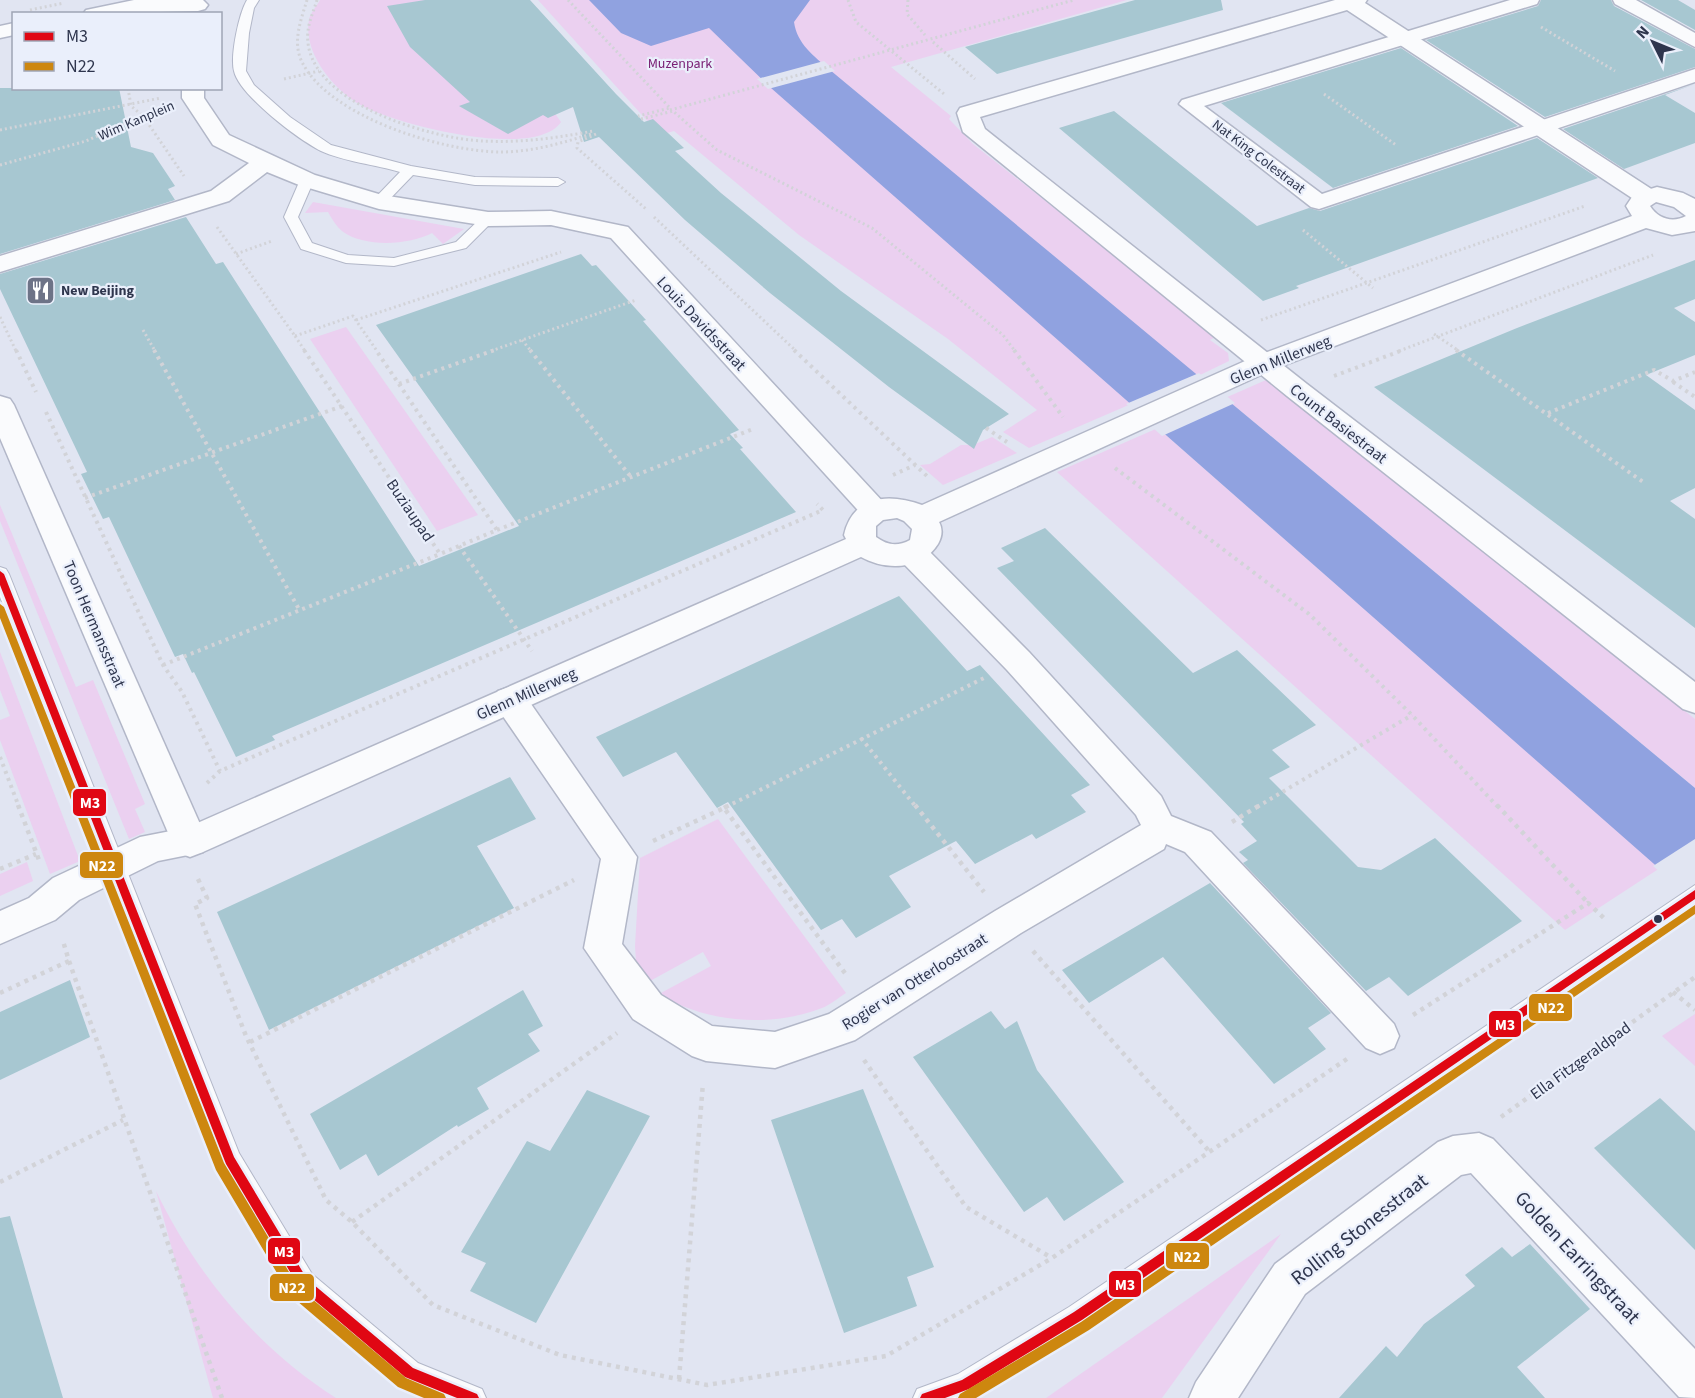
<svg xmlns="http://www.w3.org/2000/svg" width="1695" height="1398" viewBox="0 0 1695 1398" font-family="'Source Sans 3',sans-serif">
	<rect width="100%" height="100%" fill="#e1e5f2"/>
	<g fill="#ebd0f0">
		<path d="M 320,0 L 475,0 L 561,122 C 535,161 392,124 357,103 C 332,87 303,52 309,20 C 310,13 317,6 320,0 Z"/>
		<polygon points="538,0 1127,0 891,67 951,116 949,119 973,144 1217,336 1210,340 1228,353 1229,361 1198,376 843,81 784,98 1131,404 1029,448 1003,432 1037,410 948,339 799,235 674,131 660,135"/>
		<path d="M 313,202 L 464,229 L 443,244 L 432,233 C 410,245 364,248 342,231 C 336,226 332,219 328,212 L 305,213 Z"/>
		<polygon points="346,327 478,515 437,531 310,339"/>
		<polygon points="1266,380 1695,719 1695,788 1225,398"/>
		<polygon points="1158,428 1660,868 1565,930 1057,472"/>
		<polygon points="992,437 1017,453 943,485 920,465 930,464 961,445 973,445"/>
		<polygon points="0,505 76,687 93,680 145,804 135,809 145,832 129,839 0,521"/>
		<polygon points="0,652 80,861 50,874 0,740 0,720 10,716 0,690"/>
		<path d="M 718,819 L 846,993 C 838,998 830,1005 822,1008 C 771,1028 706,1023 659,994 L 711,966 L 703,952 L 650,981 L 636,961 L 635,946 L 640,858 Z"/>
		<polygon points="27,862 33,881 0,896 0,874"/>
		<polygon points="1695,1014 1695,1066 1662,1036"/>
		<path d="M 156,1191 C 196,1274 257,1348 336,1398 L 213,1398 Z"/>
		<polygon points="1281,1234 1162,1398 1046,1398"/>
	</g>
	<path fill="#90a2e0" d="M 589,0 L 810,0 L 794,22 C 797,44 814,56 830,70 L 1695,788 L 1695,900 L 771,88 L 709,28 L 651,46 L 621,33 Z"/>
	<g fill="#e1e5f2">
		<polygon points="824,61 835,71 768,89 757,79"/>
		<polygon points="1199,373 1235,403 1162,436 1126,404"/>
		<polygon points="1695,839 1695,903 1653,866"/>
	</g>
	<g fill="#a7c7d1">
		<polygon points="425,0 530,0 616,94 644,122 653,119 684,148 675,151 721,193 841,291 1009,414 983,430 974,449 889,387 770,293 685,220 599,137 584,142 573,107 548,118 543,115 508,134 459,106 470,102 410,47 387,6"/>
		<polygon points="1135,0 1221,0 1223,10 997,74 965,47"/>
		<polygon points="1541,0 1611,0 1614,6 1695,49 1695,67 1545,117 1426,40 1538,6"/>
		<polygon points="1641,0 1678,0 1695,10 1695,30"/>
		<polygon points="1401,48 1518,126 1333,188 1221,103"/>
		<polygon points="1695,84 1665,95 1695,113 1695,143 1624,169 1563,129"/>
		<polygon points="0,88 119,88 131,147 153,153 175,186 168,189 175,200 0,254"/>
		<polygon points="1114,111 1257,226 1309,208 1320,211 1537,138 1598,178 1296,286 1299,288 1263,301 1059,128"/>
		<polygon points="186,217 216,264 223,262 419,566 519,526 376,325 581,254 592,266 596,265 646,320 643,321 739,430 730,434 743,448 740,449 796,512 272,736 275,740 236,757 194,672 192,673 183,654 175,657 109,517 103,519 81,474 87,472 0,289 0,274"/>
		<polygon points="1695,260 1695,299 1674,308 1695,322 1695,355 1646,375 1695,410 1695,488 1670,501 1695,519 1695,628 1374,387 1517,328"/>
		<polygon points="1045,528 1193,673 1237,650 1316,725 1272,750 1290,767 1269,778 1358,867 1381,870 1435,838 1522,921 1408,996 1389,977 1366,991 1243,863 1248,860 1239,852 1257,841 1241,824 1244,822 997,568 1014,561 1001,548"/>
		<polygon points="899,596 967,671 980,665 1090,785 1071,795 1086,812 1036,839 1032,834 975,864 956,841 889,876 911,907 856,938 842,919 821,930 728,802 717,808 676,752 623,777 596,737"/>
		<polygon points="510,777 536,819 477,846 514,908 269,1030 217,912"/>
		<polygon points="1210,883 1331,1013 1308,1028 1326,1049 1274,1084 1163,957 1089,1003 1062,970"/>
		<polygon points="70,980 90,1037 0,1080 0,1012"/>
		<polygon points="523,990 543,1026 528,1034 540,1051 477,1088 489,1109 458,1127 457,1125 378,1176 366,1154 340,1170 310,1114"/>
		<polygon points="991,1011 1005,1029 1017,1021 1037,1070 1124,1182 1064,1221 1047,1197 1024,1212 913,1057"/>
		<polygon points="863,1089 934,1267 907,1277 917,1306 844,1333 771,1120"/>
		<polygon points="587,1090 650,1116 536,1323 470,1291 486,1263 461,1252 527,1141 550,1151"/>
		<polygon points="1660,1098 1695,1131 1695,1250 1594,1148"/>
		<polygon points="10,1216 35,1304 63,1398 0,1398 0,1218"/>
		<polygon points="1530,1244 1590,1309 1517,1367 1545,1398 1339,1398 1386,1346 1397,1357 1424,1324 1475,1286 1465,1275 1502,1247 1512,1257"/>
	</g>
	<g fill="none" stroke-linecap="round" stroke-linejoin="round">
		<defs>
			<g id="service">
				<path d="M 247,0 L 259,0 L 254,8 L 249,33 L 246,71 L 254,85 L 290,117 L 331,145 L 411,166 L 475,177 L 558,178 L 565,182 L 558,186 L 475,185 L 413,175 L 384,205 L 374,205 L 374,199 L 400,172 C 377,165 342,161 321,151 C 299,140 239,95 234,71 C 230,56 239,13 247,0 Z"/>
				<polygon points="307,176 314,180 298,217 312,243 348,255 394,258 456,242 483,216 493,216 495,219 466,248 394,266 346,263 301,249 284,217 300,180"/>
				<polygon points="0,567 6,569 9,574 239,1153 312,1274 418,1363 482,1389 486,1398 439,1398 400,1382 294,1292 218,1160 0,597"/>
				<polygon points="1695,885 1695,906 1087,1325 974,1394 966,1398 913,1398 917,1389 958,1374 1069,1307"/>
			</g>
			<g id="pedestrian">
				<polygon points="1510,0 1539,0 1537,4 1204,106 1322,194 1695,69 1695,82 1319,209 1311,207 1179,104 1182,100"/>
				<polygon points="1613,0 1636,0 1695,33 1695,47 1615,4"/>
			</g>
			<g id="minor">
				<polygon points="134,0 203,0 208,5 205,9 198,11 83,14 86,10"/>
				<polygon points="1335,0 1367,0 1365,3 1656,192 1659,197 1656,202 1647,204 1638,202 1347,10 980,117 985,129 1307,384 1695,682 1695,713 1683,709 1287,396 963,132 957,113 960,108"/>
				<polygon points="14,23 14,35 0,38 0,26"/>
				<polygon points="182,88 204,88 204,98 229,135 315,175 382,195 488,212 551,211 628,227 885,504 890,511 885,518 875,521 865,518 611,238 551,225 488,226 379,209 299,185 267,172 229,201 0,272 0,256 211,191 249,163 213,145 182,98"/>
				<polygon points="0,396 10,399 14,405 208,842 203,852 190,857 177,852 172,842 0,438"/>
				<polygon points="912,542 923,545 1029,652 1161,796 1171,816 1211,832 1394,1024 1399,1036 1394,1048 1380,1054 1366,1048 1185,852 1166,844 1164,849 1021,933 855,1040 775,1068 706,1061 692,1056 633,1019 584,948 601,859 498,709 493,700 498,691 510,687 522,691 637,857 622,944 661,995 712,1026 775,1032 829,1014 995,911 1141,825 1136,815 1007,670 901,561 897,553 901,545"/>
				<polygon points="1479,1133 1493,1139 1695,1349 1695,1398 1679,1397 1471,1173 1461,1175 1305,1294 1238,1398 1189,1398 1196,1382 1275,1264 1438,1142 1453,1136"/>
			</g>
			<path id="tertiary" d="M 1657,187 L 1683,193 L 1695,199 L 1695,231 L 1672,235 L 1646,228 L 1274,369 L 939,522 C 943,529 942,537 938,544 C 922,570 886,571 861,557 L 203,852 L 158,861 L 79,900 L 55,920 L 0,944 L 0,911 L 29,898 L 53,878 L 140,837 L 186,828 L 846,539 L 844,535 C 853,495 889,493 922,505 L 1254,357 L 1632,216 L 1626,206 L 1634,194 ZM 1656,202 L 1674,207 L 1686,216 C 1673,223 1658,219 1650,206 ZM 897,518 L 904,521 L 912,529 L 910,540 C 897,547 887,545 876,537 L 876,526 L 883,520 Z"/>
		</defs>
		<use href="#service" stroke="#b2b7c8" stroke-width="2"/>
		<use href="#pedestrian" stroke="#b2b7c8" stroke-width="3"/>
		<use href="#minor" stroke="#b2b7c8" stroke-width="3"/>
		<use href="#tertiary" stroke="#b2b7c8" stroke-width="3"/>
		<g stroke="#d2d3d8" stroke-width="3" stroke-dasharray="2 3" stroke-linecap="butt">
			<path d="M 307,0 C 301,20 292,42 302,62 C 329,117 444,152 501,152 C 532,152 562,143 591,134"/>
			<path d="M 317,0 C 314,10 309,21 308,31 C 300,101 431,139 483,141 C 520,143 557,138 593,131"/>
			<polyline points="568,0 670,108 638,116"/>
			<polyline points="848,0 856,22 944,94"/>
			<polyline points="908,0 907,14 925,35"/>
			<polyline points="30,10 64,3"/>
			<polyline points="1541,27 1615,71"/>
			<polyline points="933,42 975,79"/>
			<polyline points="284,79 319,71"/>
			<polyline points="128,88 131,106 143,116 184,176"/>
			<polyline points="1324,94 1396,145"/>
			<polyline points="670,110 1074,0"/>
			<polyline points="641,119 673,111 717,150 872,228 1003,335 1015,351"/>
			<polyline points="0,130 161,98"/>
			<polyline points="596,134 578,142 577,148 646,209"/>
			<polyline points="0,165 86,141 162,107"/>
			<polyline points="654,217 796,351"/>
			<polyline points="217,227 295,336"/>
			<polyline points="1303,230 1373,288"/>
			<polyline points="236,254 272,241"/>
			<polyline points="0,317 16,351"/>
			<polyline points="356,320 561,252"/>
			<polyline points="1261,320 1585,206"/>
			<polyline points="143,330 155,351"/>
			<polyline points="1434,334 1459,351"/>
			<polyline points="295,336 305,351"/>
			<polyline points="295,336 353,316 377,351"/>
			<polyline points="522,340 531,351"/>
			<polyline points="491,351 636,300"/>
			<polyline points="1399,351 1653,255"/>
		</g>
		<g stroke="#d2d3d8" stroke-width="4" stroke-dasharray="3 4.5" stroke-linecap="butt">
			<polyline points="16,350 36,392"/>
			<polyline points="154,350 300,611"/>
			<polyline points="304,350 440,554 497,530 376,350"/>
			<polyline points="530,350 631,477"/>
			<polyline points="794,350 929,478"/>
			<polyline points="1014,350 1063,417"/>
			<polyline points="1456,350 1646,484"/>
			<polyline points="1334,376 1403,350"/>
			<polyline points="1673,382 1695,397"/>
			<polyline points="399,384 495,350"/>
			<polyline points="46,412 163,665 182,692 220,771"/>
			<polyline points="1548,413 1654,370 1673,381 1695,372"/>
			<polyline points="986,428 1007,442"/>
			<polyline points="1115,468 1309,614 1412,715 1498,807"/>
			<polyline points="893,475 915,465"/>
			<polyline points="85,498 342,406"/>
			<polyline points="497,530 753,429"/>
			<polyline points="459,546 532,651"/>
			<polyline points="163,665 440,554"/>
			<polyline points="861,738 916,807"/>
			<polyline points="0,757 19,807"/>
			<polyline points="207,783 220,771 823,510 817,504"/>
			<polyline points="726,807 984,678"/>
			<polyline points="1257,807 1412,715"/>
		</g>
		<g stroke="#d2d3d8" stroke-width="4.5" stroke-dasharray="4 5" stroke-linecap="butt">
			<polyline points="18,805 39,860"/>
			<polyline points="915,805 984,892"/>
			<polyline points="1497,805 1588,903"/>
			<polyline points="724,808 729,805"/>
			<polyline points="1232,822 1260,805"/>
			<polyline points="653,841 724,808 847,976"/>
			<polyline points="0,869 36,854"/>
			<polyline points="198,879 207,898 195,904 246,1036 326,1200 352,1222 433,1305 560,1355 707,1385 886,1356 1052,1258 1347,1059"/>
			<polyline points="1033,951 1209,1151"/>
			<polyline points="69,961 222,1398"/>
			<polyline points="1673,992 1695,1010"/>
			<polyline points="0,993 69,961 63,941"/>
			<polyline points="1413,1015 1588,903 1604,918"/>
			<polyline points="250,1042 574,880"/>
			<polyline points="864,1060 966,1207 1052,1258"/>
			<polyline points="1501,1117 1695,977"/>
			<polyline points="0,1182 123,1120"/>
			<polyline points="352,1222 617,1033"/>
			<polyline points="679,1379 703,1083"/>
		</g>
		<use href="#service" fill="#fafbfd" fill-rule="evenodd"/>
		<use href="#pedestrian" fill="#fafbfd" fill-rule="evenodd"/>
		<use href="#minor" fill="#fafbfd" fill-rule="evenodd"/>
		<use href="#tertiary" fill="#fafbfd" fill-rule="evenodd"/>
		<defs>
			<g id="bus-1">
				<polygon points="0,571 4,574 234,1157 307,1279 413,1368 477,1394 479,1398 457,1398 405,1377 299,1287 226,1164 0,585"/>
				<polygon points="1695,890 1695,899 1082,1320 969,1389 945,1398 920,1398 922,1394 962,1380 1074,1312"/>
			</g>
			<g id="bus-2">
				<polygon points="0,604 4,607 224,1163 298,1287 406,1378 444,1394 446,1398 424,1398 398,1387 290,1295 216,1170 0,618"/>
				<polygon points="1695,905 1695,914 1089,1330 976,1398 958,1398 960,1394 1081,1322"/>
			</g>
		</defs>
		<use href="#bus-1" stroke="#eaeffb" stroke-width="5"/>
		<use href="#bus-2" stroke="#eaeffb" stroke-width="5"/>
		<use href="#bus-1" fill="#e00713" fill-rule="evenodd"/>
		<use href="#bus-2" fill="#cd870f" fill-rule="evenodd"/>
	</g>
	<defs>
		<symbol id="restaurant-square" viewBox="-11 -11 22 22"><rect x="-9" y="-9" width="18" height="18" rx="4" fill="#6d7387" stroke="#eaeffb"/><path d="M-5-6h1v4h1v-4h1v4h1v-4h1v5L-1.5 .5V6h-2V.5L-5-1ZM5-6V6H3V1.5H1.5Q1.5-4 5-6Z" fill="#fff"/></symbol>
	</defs>
	<g fill-rule="evenodd">
		<use href="#restaurant-square" x="24" y="274" width="33" height="33"/>
	</g>
	<circle fill="#2e354d" stroke="#eaeffb" stroke-width="2" cx="1658" cy="919" r="5"/>
	<g text-anchor="middle" stroke-width="4.5" stroke-linejoin="round" paint-order="stroke">
		<g font-size="14" fill="#7a2175" stroke="#eaeffb">
			<text x="680" y="68">Muzenpark</text>
		</g>
		<g font-size="14" fill="#2e354d" stroke="#eaeffb">
			<text transform="translate(136 120) rotate(-23)" y="5">Wim Kanplein</text>
			<text transform="translate(1259 156) rotate(37)" y="5">Nat King Colestraat</text>
		</g>
		<g font-size="14" font-weight="bold" fill="#2e354d" stroke="#eaeffb" text-anchor="start">
			<text x="61" y="295">New Beijing</text>
		</g>
		<g font-size="16" fill="#2e354d" stroke="#eaeffb">
			<text transform="translate(702 323) rotate(47)" y="6">Louis Davidsstraat</text>
			<text transform="translate(1280 359) rotate(-22)" y="6">Glenn Millerweg</text>
			<text transform="translate(1339 423) rotate(38)" y="6">Count Basiestraat</text>
			<text transform="translate(411 510) rotate(56)" y="6">Buziaupad</text>
			<text transform="translate(95 624) rotate(67)" y="6">Toon Hermansstraat</text>
			<text transform="translate(526 693) rotate(-24)" y="6">Glenn Millerweg</text>
			<text transform="translate(914 981) rotate(-32)" y="6">Rogier van Otterloostraat</text>
			<text transform="translate(1580 1060) rotate(-36)" y="6">Ella Fitzgeraldpad</text>
		</g>
		<g font-size="20" fill="#2e354d" stroke="#eaeffb">
			<text transform="translate(1359 1229) rotate(-38)" y="7">Rolling Stonesstraat</text>
			<text transform="translate(1578 1257) rotate(47)" y="7">Golden Earringstraat</text>
		</g>
	</g>
	<g stroke="#eaeffb" stroke-width="2">
		<rect x="72" y="788" width="35" height="29" rx="6" fill="#e00713"/>
		<rect x="79" y="851" width="45" height="28" rx="6" fill="#cd870f"/>
		<rect x="1528" y="993" width="45" height="29" rx="6" fill="#cd870f"/>
		<rect x="1488" y="1010" width="34" height="28" rx="6" fill="#e00713"/>
		<rect x="267" y="1237" width="34" height="28" rx="6" fill="#e00713"/>
		<rect x="1165" y="1242" width="45" height="28" rx="6" fill="#cd870f"/>
		<rect x="1108" y="1270" width="34" height="28" rx="6" fill="#e00713"/>
		<rect x="269" y="1273" width="46" height="29" rx="6" fill="#cd870f"/>
	</g>
	<g font-size="16" text-anchor="middle" font-weight="bold" fill="#fff">
		<text x="90" y="808">M3</text>
		<text x="102" y="871">N22</text>
		<text x="1551" y="1013">N22</text>
		<text x="1505" y="1030">M3</text>
		<text x="284" y="1257">M3</text>
		<text x="1187" y="1262">N22</text>
		<text x="1125" y="1290">M3</text>
		<text x="292" y="1293">N22</text>
	</g>
	<rect x="12" y="12" width="210" height="78" fill="#eaeffb" stroke="#9fa5b5" stroke-width="1.5"/>
	<rect x="24" y="32" width="30" height="9" fill="#e00713" stroke="#9fa5b5" stroke-width="1.5"/>
	<text x="66" y="42" font-size="18" fill="#2e354d">M3</text>
	<rect x="24" y="62" width="30" height="9" fill="#cd870f" stroke="#9fa5b5" stroke-width="1.5"/>
	<text x="66" y="72" font-size="18" fill="#2e354d">N22</text>
	<g transform="translate(1653 42) rotate(313)" stroke="#eaeffb" stroke-width="4.5" paint-order="stroke">
	<path d="M0-4.5L10 22L0 15L-10 22Z" fill="#2e354d"/>
	<text y="-9" font-size="16" font-weight="bold" text-anchor="middle" fill="#2e354d">N</text>
	</g>
</svg>
